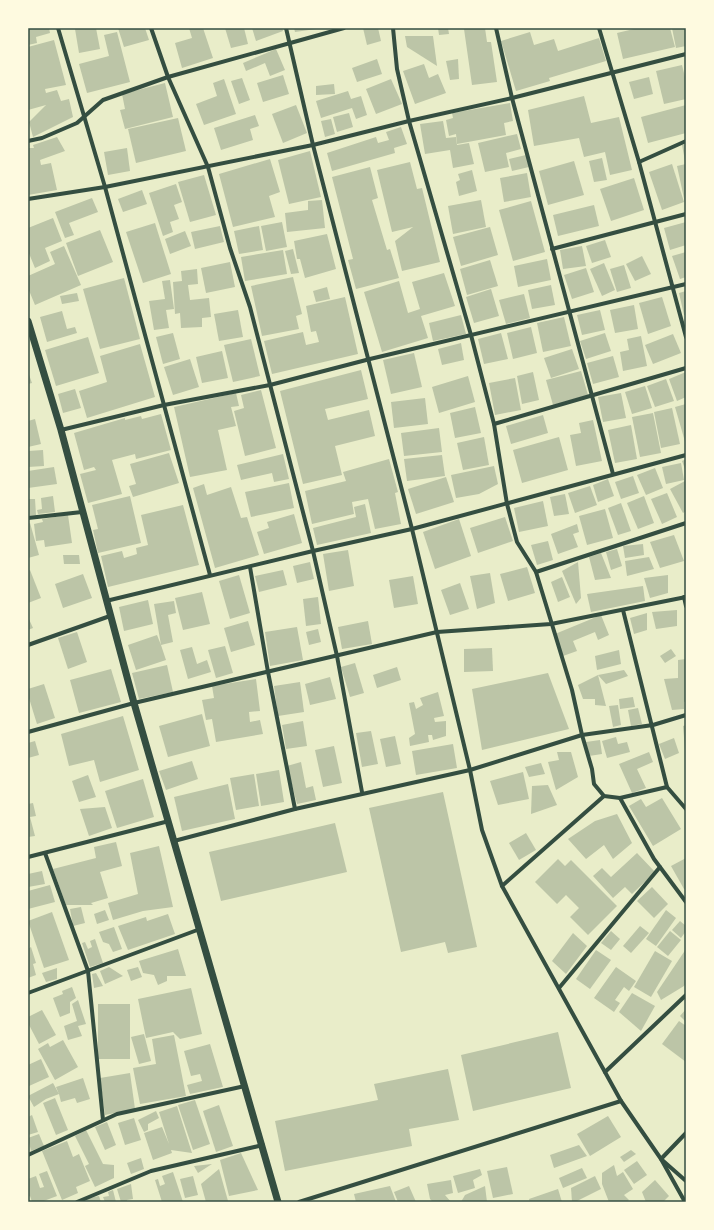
<svg xmlns="http://www.w3.org/2000/svg" width="714" height="1230" viewBox="0 0 714 1230" font-family="Overpass,sans-serif">
	<rect width="100%" height="100%" fill="#e9edc9"/>
	<g fill="#bcc5a7">
		<polygon points="28,28 49,28 50,33 36,37 37,43 28,45"/>
		<polygon points="82,28 96,28 100,49 79,53 75,29"/>
		<polygon points="118,28 145,28 149,40 124,47"/>
		<polygon points="189,28 203,28 213,58 182,68 175,43 192,38"/>
		<polygon points="225,28 244,28 248,44 231,48"/>
		<polygon points="252,28 282,28 283,31 256,41"/>
		<polygon points="294,28 316,28 316,29 295,32"/>
		<polygon points="363,28 378,28 381,41 367,45"/>
		<polygon points="438,28 448,28 449,34 439,35"/>
		<polygon points="474,28 485,28 487,42 491,42 497,82 472,85 464,29"/>
		<polygon points="638,28 670,28 675,47 623,59 617,33"/>
		<polygon points="672,28 686,28 686,46 676,48"/>
		<polygon points="117,32 130,82 87,93 79,64 109,56 104,35"/>
		<polygon points="530,32 534,45 554,39 558,51 599,38 606,61 549,78 550,81 516,91 501,41"/>
		<polygon points="405,36 433,36 437,66 407,47"/>
		<polygon points="54,40 66,85 45,89 46,93 57,90 61,101 69,99 73,117 33,137 29,122 46,105 28,110 28,47"/>
		<polygon points="276,49 285,70 270,76 265,63 246,71 243,63"/>
		<polygon points="377,59 382,74 357,82 352,68"/>
		<polygon points="458,59 459,79 450,80 446,61"/>
		<polygon points="424,64 429,78 438,74 446,93 415,104 403,71"/>
		<polygon points="682,65 686,81 686,99 664,104 656,71"/>
		<polygon points="283,75 289,94 263,102 257,83"/>
		<polygon points="649,77 653,94 634,99 629,82"/>
		<polygon points="242,78 250,100 239,104 231,81"/>
		<polygon points="224,79 236,114 204,125 196,104 217,96 213,83"/>
		<polygon points="391,79 402,104 376,114 366,89"/>
		<polygon points="165,83 173,117 125,129 120,110 125,109 122,94"/>
		<polygon points="334,84 335,94 316,95 316,86"/>
		<polygon points="348,91 351,99 361,96 367,115 356,119 352,108 321,118 316,101"/>
		<polygon points="584,96 591,123 619,117 632,170 610,175 605,152 584,157 579,138 534,146 528,110"/>
		<polygon points="510,103 513,121 504,123 506,135 457,144 456,134 449,136 446,120 453,118 452,113"/>
		<polygon points="296,105 307,133 283,143 272,114"/>
		<polygon points="686,105 686,133 648,143 641,117"/>
		<polygon points="349,113 353,127 337,132 333,117"/>
		<polygon points="255,115 259,126 250,129 253,140 221,150 214,128"/>
		<polygon points="178,118 186,151 136,163 128,129"/>
		<polygon points="331,119 335,134 325,137 321,121"/>
		<polygon points="443,121 446,138 456,137 457,145 469,143 474,164 453,168 450,150 425,154 420,124"/>
		<polygon points="401,127 407,144 394,148 395,153 332,171 327,153 376,137 378,143 389,140 386,132"/>
		<polygon points="517,134 521,149 506,153 509,167 485,172 478,143"/>
		<polygon points="57,137 65,151 40,160 41,165 51,163 57,190 28,195 28,148 34,148 33,145"/>
		<polygon points="686,144 686,161 685,161 682,145"/>
		<polygon points="127,148 130,171 108,175 104,152"/>
		<polygon points="310,151 321,197 289,204 278,160"/>
		<polygon points="526,155 529,167 512,171 509,159"/>
		<polygon points="602,158 607,180 594,182 589,161"/>
		<polygon points="270,159 280,192 269,196 275,217 233,227 219,174"/>
		<polygon points="574,161 584,195 548,205 539,171"/>
		<polygon points="410,162 417,189 422,188 440,262 402,271 395,241 413,227 392,232 377,170"/>
		<polygon points="672,164 684,202 662,210 649,172"/>
		<polygon points="686,164 686,203 685,203 677,166"/>
		<polygon points="370,167 378,198 372,200 387,250 390,249 399,278 356,289 348,260 353,259 332,177"/>
		<polygon points="472,170 477,191 459,196 456,182 460,180 458,174"/>
		<polygon points="527,173 531,197 504,202 500,178"/>
		<polygon points="204,175 216,215 190,222 178,182"/>
		<polygon points="634,178 644,210 611,221 600,189"/>
		<polygon points="176,184 182,202 174,205 179,219 170,222 173,232 163,236 149,193"/>
		<polygon points="142,190 147,204 123,212 118,199"/>
		<polygon points="92,198 98,212 69,223 74,235 65,238 55,212"/>
		<polygon points="322,200 325,228 287,232 285,213 308,210 308,201"/>
		<polygon points="481,200 486,227 453,234 448,206"/>
		<polygon points="531,201 545,252 513,261 499,210"/>
		<polygon points="594,205 599,226 558,236 553,215"/>
		<polygon points="53,218 62,241 45,248 50,261 35,268 28,251 28,228"/>
		<polygon points="282,222 287,247 266,251 261,226"/>
		<polygon points="686,222 686,245 670,250 664,228"/>
		<polygon points="155,223 171,274 143,283 126,232"/>
		<polygon points="220,226 224,242 195,249 191,232"/>
		<polygon points="259,226 263,250 239,254 234,231"/>
		<polygon points="490,227 498,255 461,266 453,237"/>
		<polygon points="100,230 113,262 78,276 66,243"/>
		<polygon points="185,231 191,246 170,254 165,239"/>
		<polygon points="327,234 336,269 305,278 300,259 297,259 294,241"/>
		<polygon points="605,240 611,257 592,263 586,246"/>
		<polygon points="64,246 81,285 35,305 28,288 28,276 55,264 50,252"/>
		<polygon points="582,246 586,266 563,269 560,250"/>
		<polygon points="293,249 299,273 291,274 285,251"/>
		<polygon points="283,250 287,274 245,281 241,257"/>
		<polygon points="686,252 686,277 680,279 672,256"/>
		<polygon points="642,256 651,274 635,281 626,264"/>
		<polygon points="547,259 551,280 518,287 514,266"/>
		<polygon points="490,260 498,286 467,295 460,269"/>
		<polygon points="230,262 235,287 206,293 201,268"/>
		<polygon points="604,263 615,290 602,296 590,269"/>
		<polygon points="624,265 631,288 617,292 610,269"/>
		<polygon points="586,268 594,292 572,299 564,275"/>
		<polygon points="197,269 198,284 188,285 190,300 209,298 211,317 202,318 202,327 181,328 180,313 175,314 173,282 182,281 181,271"/>
		<polygon points="444,273 455,306 421,316 428,338 382,352 364,292 399,281 408,313 420,309 412,282"/>
		<polygon points="293,277 302,314 296,316 299,329 262,336 251,286"/>
		<polygon points="124,278 140,339 100,349 83,289"/>
		<polygon points="170,280 174,309 166,310 169,328 154,330 149,301 165,299 162,281"/>
		<polygon points="551,285 555,305 532,309 528,290"/>
		<polygon points="327,287 330,299 316,302 313,291"/>
		<polygon points="491,289 499,316 474,323 466,297"/>
		<polygon points="686,291 686,315 684,315 679,293"/>
		<polygon points="77,293 79,301 62,304 60,296"/>
		<polygon points="524,294 530,318 506,324 499,300"/>
		<polygon points="345,297 358,354 272,374 264,341 303,332 306,345 319,342 316,331 311,332 306,306"/>
		<polygon points="662,297 671,326 648,334 639,303"/>
		<polygon points="634,305 638,329 615,333 610,310"/>
		<polygon points="238,310 243,337 219,341 214,314"/>
		<polygon points="600,310 605,330 582,335 577,315"/>
		<polygon points="62,311 67,329 75,327 77,333 47,342 40,317"/>
		<polygon points="461,315 466,334 433,341 429,323"/>
		<polygon points="564,317 571,346 543,352 537,323"/>
		<polygon points="531,327 537,353 513,359 507,333"/>
		<polygon points="173,333 180,359 163,364 156,337"/>
		<polygon points="501,333 508,359 484,364 478,339"/>
		<polygon points="605,333 611,351 586,359 580,341"/>
		<polygon points="673,334 681,353 653,364 645,345"/>
		<polygon points="641,336 647,366 623,371 620,352 629,350 627,339"/>
		<polygon points="88,337 99,373 56,386 45,350"/>
		<polygon points="251,339 260,376 233,382 224,345"/>
		<polygon points="461,343 464,360 442,365 438,349"/>
		<polygon points="140,344 155,397 87,418 79,391 107,382 100,356"/>
		<polygon points="572,349 579,369 551,378 544,358"/>
		<polygon points="222,351 228,378 202,383 196,357"/>
		<polygon points="414,353 422,387 391,394 383,360"/>
		<polygon points="613,356 619,377 593,384 587,363"/>
		<polygon points="190,359 199,387 173,395 164,367"/>
		<polygon points="361,370 368,399 325,409 328,420 369,410 375,436 335,446 342,475 303,484 280,391"/>
		<polygon points="581,371 588,395 553,405 546,380"/>
		<polygon points="28,372 32,383 28,384"/>
		<polygon points="533,372 539,400 522,404 517,376"/>
		<polygon points="686,372 686,397 677,401 669,379"/>
		<polygon points="468,376 475,402 439,413 432,387"/>
		<polygon points="515,378 521,410 495,415 489,383"/>
		<polygon points="666,379 674,401 655,407 647,386"/>
		<polygon points="645,386 652,408 632,414 625,392"/>
		<polygon points="75,389 81,408 63,413 58,394"/>
		<polygon points="261,390 276,448 245,456 234,411 244,408 241,395"/>
		<polygon points="236,393 239,406 231,407 236,426 218,430 227,470 190,477 174,407"/>
		<polygon points="621,393 626,418 603,422 598,397"/>
		<polygon points="425,398 428,424 394,428 391,402"/>
		<polygon points="686,404 686,445 675,407"/>
		<polygon points="475,407 481,433 455,438 450,413"/>
		<polygon points="672,408 680,444 661,448 654,412"/>
		<polygon points="653,413 661,453 640,457 632,417"/>
		<polygon points="161,414 171,450 136,459 135,454 112,460 122,494 88,503 80,474 96,470 94,467 84,470 74,433 125,418 125,420 141,416 142,419"/>
		<polygon points="543,415 548,433 511,444 506,426"/>
		<polygon points="35,419 41,444 28,447 28,421"/>
		<polygon points="593,420 602,461 576,466 570,435 581,433 579,423"/>
		<polygon points="631,425 637,459 615,463 608,430"/>
		<polygon points="439,428 442,452 404,456 401,433"/>
		<polygon points="484,437 489,465 463,470 457,443"/>
		<polygon points="559,437 568,470 522,483 513,450"/>
		<polygon points="43,450 44,466 28,467 28,451"/>
		<polygon points="169,453 179,483 133,497 129,486 136,484 130,464"/>
		<polygon points="283,454 289,479 274,482 272,473 241,480 237,465"/>
		<polygon points="442,455 445,476 407,481 404,459"/>
		<polygon points="389,459 398,492 395,493 401,524 375,529 368,499 352,502 354,514 312,524 305,491 346,481 343,472"/>
		<polygon points="686,459 686,472 682,461"/>
		<polygon points="681,463 684,480 666,484 662,467"/>
		<polygon points="494,466 498,484 479,494 456,498 451,475"/>
		<polygon points="54,467 57,484 28,488 28,471"/>
		<polygon points="655,468 663,488 646,495 637,475"/>
		<polygon points="633,476 639,493 621,499 615,482"/>
		<polygon points="446,477 454,502 416,514 408,489"/>
		<polygon points="608,479 614,496 598,502 593,485"/>
		<polygon points="685,481 686,511 683,513 670,489"/>
		<polygon points="289,483 294,508 251,517 245,492"/>
		<polygon points="204,484 207,495 231,487 241,518 247,517 259,555 215,568 193,488"/>
		<polygon points="590,486 597,505 575,513 568,493"/>
		<polygon points="667,493 677,517 662,524 651,499"/>
		<polygon points="565,494 569,514 554,516 550,497"/>
		<polygon points="53,496 55,512 38,514 37,510 42,509 41,498"/>
		<polygon points="130,496 141,543 98,553 93,530 98,529 92,505"/>
		<polygon points="644,496 654,523 638,529 627,503"/>
		<polygon points="28,499 35,499 36,515 28,516"/>
		<polygon points="543,501 548,526 519,532 514,508"/>
		<polygon points="621,503 631,531 618,535 608,508"/>
		<polygon points="365,504 371,533 317,545 313,528 356,517 354,507"/>
		<polygon points="183,505 199,565 108,587 101,556 122,551 124,558 134,555 137,554 136,548 148,545 141,515"/>
		<polygon points="605,509 613,538 587,545 579,516"/>
		<polygon points="294,514 302,543 264,554 257,532 269,528 267,522"/>
		<polygon points="68,515 72,543 45,547 44,540 36,541 34,524 43,522 42,519"/>
		<polygon points="505,517 513,541 478,553 470,528"/>
		<polygon points="459,519 471,556 435,569 423,532"/>
		<polygon points="30,523 39,555 28,558 28,524"/>
		<polygon points="577,524 579,532 573,534 578,547 558,554 551,534"/>
		<polygon points="674,535 684,561 660,568 650,542"/>
		<polygon points="548,541 553,560 537,565 531,545"/>
		<polygon points="643,544 644,555 625,558 623,546"/>
		<polygon points="617,549 622,566 611,570 606,552"/>
		<polygon points="348,550 354,586 329,591 323,554"/>
		<polygon points="601,553 611,578 595,580 589,557"/>
		<polygon points="63,555 79,555 80,564 64,564"/>
		<polygon points="649,557 654,569 627,576 625,561"/>
		<polygon points="310,562 314,579 297,583 293,566"/>
		<polygon points="578,562 581,598 576,604 562,571"/>
		<polygon points="527,567 535,593 508,601 500,574"/>
		<polygon points="30,570 41,598 28,603 28,571"/>
		<polygon points="283,570 287,585 259,592 255,576"/>
		<polygon points="490,573 495,603 477,609 470,576"/>
		<polygon points="83,574 92,598 63,608 55,584"/>
		<polygon points="239,575 250,613 230,619 219,581"/>
		<polygon points="668,575 668,593 650,598 644,578"/>
		<polygon points="413,576 418,604 394,608 389,580"/>
		<polygon points="562,577 570,597 558,602 551,582"/>
		<polygon points="460,583 469,609 450,615 441,590"/>
		<polygon points="643,586 645,601 591,612 587,594"/>
		<polygon points="202,592 210,624 183,630 175,598"/>
		<polygon points="318,597 321,624 306,626 303,599"/>
		<polygon points="148,600 153,624 124,631 119,607"/>
		<polygon points="174,601 176,613 168,615 173,642 161,645 166,660 136,670 128,645 157,635 161,645 154,604"/>
		<polygon points="677,610 677,626 656,629 652,612"/>
		<polygon points="647,613 647,630 634,634 630,618"/>
		<polygon points="601,615 609,635 598,640 595,632 573,641 577,651 563,656 555,634"/>
		<polygon points="28,617 33,628 28,630"/>
		<polygon points="248,621 255,645 231,652 224,628"/>
		<polygon points="368,621 372,644 342,649 338,627"/>
		<polygon points="297,627 303,660 270,666 265,632"/>
		<polygon points="318,629 321,642 309,645 306,632"/>
		<polygon points="77,632 87,662 68,669 58,638"/>
		<polygon points="225,646 233,673 216,678 208,650"/>
		<polygon points="192,647 197,664 207,660 211,672 188,679 180,650"/>
		<polygon points="492,648 493,671 464,672 464,649"/>
		<polygon points="671,649 676,656 665,663 660,656"/>
		<polygon points="619,650 621,664 597,670 595,656"/>
		<polygon points="686,659 686,701 684,702 684,709 672,710 664,679 678,678 678,660"/>
		<polygon points="355,663 364,693 350,697 341,667"/>
		<polygon points="167,665 173,692 139,699 132,673"/>
		<polygon points="397,667 401,680 377,688 373,675"/>
		<polygon points="111,669 121,702 79,713 70,680"/>
		<polygon points="624,670 628,676 606,684 598,675 606,706 595,705 595,699 583,699 578,685 598,675"/>
		<polygon points="548,673 569,729 482,750 472,689"/>
		<polygon points="330,677 336,699 310,705 305,684"/>
		<polygon points="256,679 260,711 249,712 250,722 260,720 263,734 216,742 212,719 206,720 202,700 214,698 212,686"/>
		<polygon points="300,682 304,712 278,716 274,686"/>
		<polygon points="44,684 55,718 37,724 28,695 28,689"/>
		<polygon points="438,692 444,716 434,718 435,722 446,721 446,736 433,740 432,735 428,735 429,742 410,746 409,738 415,734 409,703 414,702 416,709 423,705 420,698"/>
		<polygon points="633,697 635,707 620,709 619,699"/>
		<polygon points="618,705 621,725 613,727 609,706"/>
		<polygon points="638,708 642,724 631,726 628,710"/>
		<polygon points="202,714 210,746 168,757 159,726"/>
		<polygon points="123,716 139,770 100,782 94,760 69,766 61,734"/>
		<polygon points="303,721 307,746 286,749 282,725"/>
		<polygon points="686,725 686,749 685,749 683,726"/>
		<polygon points="371,731 378,764 362,767 356,733"/>
		<polygon points="395,736 401,764 386,767 380,739"/>
		<polygon points="616,737 618,744 627,742 630,752 607,758 602,741"/>
		<polygon points="674,738 679,753 665,759 659,744"/>
		<polygon points="600,740 602,754 589,756 586,742"/>
		<polygon points="35,741 39,755 28,758 28,743"/>
		<polygon points="453,744 457,768 416,775 412,751"/>
		<polygon points="334,746 342,783 323,787 315,750"/>
		<polygon points="557,752 571,752 578,777 556,790 548,762 559,760"/>
		<polygon points="649,752 653,762 637,769 646,788 632,793 619,764"/>
		<polygon points="192,761 198,779 166,790 159,771"/>
		<polygon points="301,762 306,788 313,786 316,800 297,804 287,766"/>
		<polygon points="541,763 545,774 529,777 525,767"/>
		<polygon points="279,770 284,802 261,806 256,774"/>
		<polygon points="523,772 529,799 498,805 490,781"/>
		<polygon points="254,774 259,806 236,810 230,778"/>
		<polygon points="88,775 96,797 79,802 72,781"/>
		<polygon points="143,779 154,817 117,828 105,791"/>
		<polygon points="228,784 235,819 182,831 174,797"/>
		<polygon points="548,785 557,805 531,814 532,786"/>
		<polygon points="443,792 477,947 448,953 445,942 401,952 369,808"/>
		<polygon points="662,798 681,829 653,846 629,806 641,799 646,807"/>
		<polygon points="33,803 36,816 30,817 35,836 28,837 28,804"/>
		<polygon points="105,807 112,828 89,836 80,809"/>
		<polygon points="617,814 632,843 613,859 604,845 586,859 568,839 595,821"/>
		<polygon points="335,823 347,872 221,901 209,852"/>
		<polygon points="526,833 536,850 519,860 509,843"/>
		<polygon points="116,842 122,866 100,872 108,898 91,903 93,905 66,905 53,869 96,858 94,847"/>
		<polygon points="159,846 173,907 143,911 113,920 108,903 138,894 130,853"/>
		<polygon points="637,853 655,872 632,894 625,887 613,898 593,876 602,868 611,877"/>
		<polygon points="686,858 686,889 684,889 671,866"/>
		<polygon points="558,859 565,866 571,860 617,906 588,935 570,917 579,908 566,895 557,904 535,882"/>
		<polygon points="42,871 45,884 28,887 28,874"/>
		<polygon points="50,885 55,902 28,909 28,891"/>
		<polygon points="652,887 668,904 654,918 637,901"/>
		<polygon points="81,907 85,923 73,926 70,909"/>
		<polygon points="105,910 109,920 97,924 94,914"/>
		<polygon points="666,910 676,918 656,946 646,939"/>
		<polygon points="52,912 69,960 44,968 28,921"/>
		<polygon points="168,914 175,934 128,950 118,926 146,917 147,921"/>
		<polygon points="680,921 686,926 686,931 681,938 672,930"/>
		<polygon points="640,926 649,933 631,953 623,946"/>
		<polygon points="114,927 122,949 113,952 109,944 103,942 99,932"/>
		<polygon points="611,931 620,939 611,950 601,943"/>
		<polygon points="670,931 681,940 668,956 657,947"/>
		<polygon points="573,933 587,946 566,974 552,961"/>
		<polygon points="95,939 103,963 90,967 82,943 85,942 88,949 92,947 90,941"/>
		<polygon points="31,947 36,963 33,964 36,975 28,978 28,949"/>
		<polygon points="178,949 186,976 167,976 167,981 158,985 154,975 143,973 139,961"/>
		<polygon points="686,949 686,983 684,986 661,1000 657,992"/>
		<polygon points="596,950 611,960 590,989 576,979"/>
		<polygon points="655,951 672,961 651,997 634,987"/>
		<polygon points="109,967 123,976 105,984 100,971"/>
		<polygon points="138,967 142,977 131,981 127,970"/>
		<polygon points="616,967 636,981 629,991 624,987 615,1000 620,1003 614,1012 594,998"/>
		<polygon points="57,968 57,979 46,982 42,973"/>
		<polygon points="96,973 103,986 94,988 92,974"/>
		<polygon points="72,987 76,998 70,1002 70,1013 60,1017 53,998 63,994 62,991"/>
		<polygon points="191,988 202,1034 180,1039 173,1032 146,1038 138,999"/>
		<polygon points="632,993 655,1006 641,1031 619,1012"/>
		<polygon points="78,1000 86,1024 78,1026 82,1036 68,1040 64,1026 77,1021 72,1004"/>
		<rect x="98" y="1004" width="32" height="55"/>
		<polygon points="686,1009 686,1022 680,1016"/>
		<polygon points="42,1010 56,1035 39,1044 28,1023 28,1017"/>
		<polygon points="679,1021 686,1026 686,1062 662,1044"/>
		<polygon points="558,1032 571,1088 473,1111 461,1055"/>
		<polygon points="144,1034 151,1061 139,1064 131,1037"/>
		<polygon points="174,1035 186,1096 140,1104 133,1068 156,1064 152,1039"/>
		<polygon points="63,1040 78,1067 55,1080 38,1049 48,1043 50,1047"/>
		<polygon points="210,1044 223,1087 190,1094 187,1085 202,1081 200,1074 191,1076 184,1051"/>
		<polygon points="41,1059 49,1077 29,1086 28,1065"/>
		<polygon points="448,1069 459,1120 409,1129 412,1146 285,1171 275,1121 378,1100 374,1084"/>
		<polygon points="130,1073 135,1109 105,1115 100,1078"/>
		<polygon points="83,1078 90,1099 77,1103 75,1098 61,1102 59,1094 46,1099 34,1107 28,1096 53,1083 59,1094 56,1087"/>
		<polygon points="55,1098 68,1130 56,1135 43,1103"/>
		<polygon points="195,1100 210,1144 193,1150 178,1105"/>
		<polygon points="219,1105 233,1146 216,1152 203,1111"/>
		<polygon points="177,1106 192,1153 171,1150 172,1153 153,1160 144,1133 162,1127 169,1144 159,1112"/>
		<polygon points="156,1111 159,1118 148,1124 148,1130 144,1132 138,1120"/>
		<polygon points="32,1115 38,1132 28,1135 28,1117"/>
		<polygon points="608,1116 621,1137 590,1156 577,1134"/>
		<polygon points="134,1118 141,1140 125,1145 118,1123"/>
		<polygon points="107,1122 116,1145 105,1150 95,1127"/>
		<polygon points="86,1130 103,1164 114,1165 114,1178 95,1187 85,1166 89,1164 75,1136"/>
		<polygon points="39,1134 44,1146 31,1151 28,1138"/>
		<polygon points="67,1141 73,1157 79,1154 90,1181 76,1187 78,1193 62,1200 42,1151"/>
		<polygon points="579,1145 587,1156 554,1168 550,1155"/>
		<polygon points="631,1150 636,1154 624,1162 620,1157"/>
		<polygon points="241,1153 258,1190 229,1196 220,1160"/>
		<polygon points="141,1158 144,1169 131,1174 127,1163"/>
		<polygon points="637,1161 647,1175 634,1184 624,1170"/>
		<polygon points="212,1164 198,1173 194,1166"/>
		<polygon points="614,1165 617,1176 623,1172 633,1189 624,1195 629,1200 627,1202 609,1202 602,1184 602,1173"/>
		<polygon points="507,1167 513,1194 493,1198 487,1171"/>
		<polygon points="582,1168 587,1178 563,1188 559,1178"/>
		<polygon points="219,1169 228,1201 206,1202 201,1184"/>
		<polygon points="480,1169 482,1175 473,1180 475,1188 458,1193 453,1176"/>
		<polygon points="47,1171 57,1196 41,1202 32,1202 30,1196 28,1197 28,1179 36,1176 40,1188 44,1187 39,1174"/>
		<polygon points="173,1172 183,1202 162,1202 155,1180 158,1179 160,1186 165,1184 162,1176"/>
		<polygon points="193,1176 198,1195 185,1198 180,1179"/>
		<polygon points="595,1176 601,1189 575,1202 572,1202 571,1188"/>
		<polygon points="451,1180 453,1193 445,1195 451,1202 433,1202 430,1199 427,1184"/>
		<polygon points="655,1180 669,1196 663,1202 646,1202 642,1192"/>
		<polygon points="131,1184 133,1199 127,1200 127,1202 121,1202 117,1189"/>
		<polygon points="390,1186 396,1202 356,1202 354,1194"/>
		<polygon points="409,1186 416,1202 398,1202 394,1192"/>
		<polygon points="485,1186 487,1202 461,1202 465,1195"/>
		<polygon points="558,1189 562,1202 530,1202 529,1199"/>
		<polygon points="113,1190 116,1202 105,1202 103,1197 109,1196 108,1192"/>
		<polygon points="99,1196 101,1202 75,1202 75,1201"/>
	</g>
	<g fill="none" stroke-linecap="round" stroke-linejoin="round">
		<g stroke="#344e41" stroke-width="4">
			<polyline points="58,28 105,187 210,575"/>
			<polyline points="151,28 168,77 208,167 230,248 250,307 313,551 337,656 362,792"/>
			<polyline points="286,28 313,145 412,529 470,770 482,830 502,886 621,1101 661,1159 686,1181"/>
			<polyline points="393,28 397,69 409,121 471,335 494,424 507,504 517,542 536,572 572,690 582,735 592,769 594,784 604,796 620,798 667,787 686,809"/>
			<polyline points="496,28 512,98 613,474"/>
			<polyline points="599,28 639,162 686,337"/>
			<polyline points="28,141 42,138 77,123 103,100 168,77 344,28"/>
			<polyline points="639,162 686,141"/>
			<polyline points="28,199 105,187 313,145 409,121 512,98 686,54"/>
			<polyline points="552,249 686,214"/>
			<polyline points="494,424 686,368"/>
			<polyline points="61,430 164,405 270,385 370,359 686,284"/>
			<polyline points="28,518 82,512"/>
			<polyline points="250,567 268,672 295,809"/>
			<polyline points="536,572 686,523"/>
			<polyline points="684,597 686,606"/>
			<polyline points="106,601 313,551 412,529 686,455"/>
			<polyline points="623,610 667,787"/>
			<polyline points="28,645 110,616"/>
			<polyline points="28,732 134,703 437,632 551,624 686,597"/>
			<polyline points="620,798 654,859 686,902"/>
			<polyline points="174,841 295,809 470,770 582,735 653,725 686,715"/>
			<polyline points="45,853 88,971 103,1120"/>
			<polyline points="28,857 169,821"/>
			<polyline points="502,886 604,796"/>
			<polyline points="559,988 660,867"/>
			<polyline points="28,993 200,929"/>
			<polyline points="605,1072 686,995"/>
			<polyline points="28,1155 117,1114 245,1086"/>
			<polyline points="77,1202 151,1171 263,1145"/>
			<polyline points="299,1202 621,1101"/>
			<polyline points="685,1202 661,1159 686,1133"/>
		</g>
		<polyline stroke="#344e41" stroke-width="7" points="28,321 61,430 134,703 278,1202"/>
	</g>
	<rect width="714" height="1230" fill="none" stroke="#fefae0" stroke-width="58"/>
	<rect x="29" y="29" width="656" height="1172" fill="none" stroke="#344e41" stroke-width="1.5"/>
</svg>
